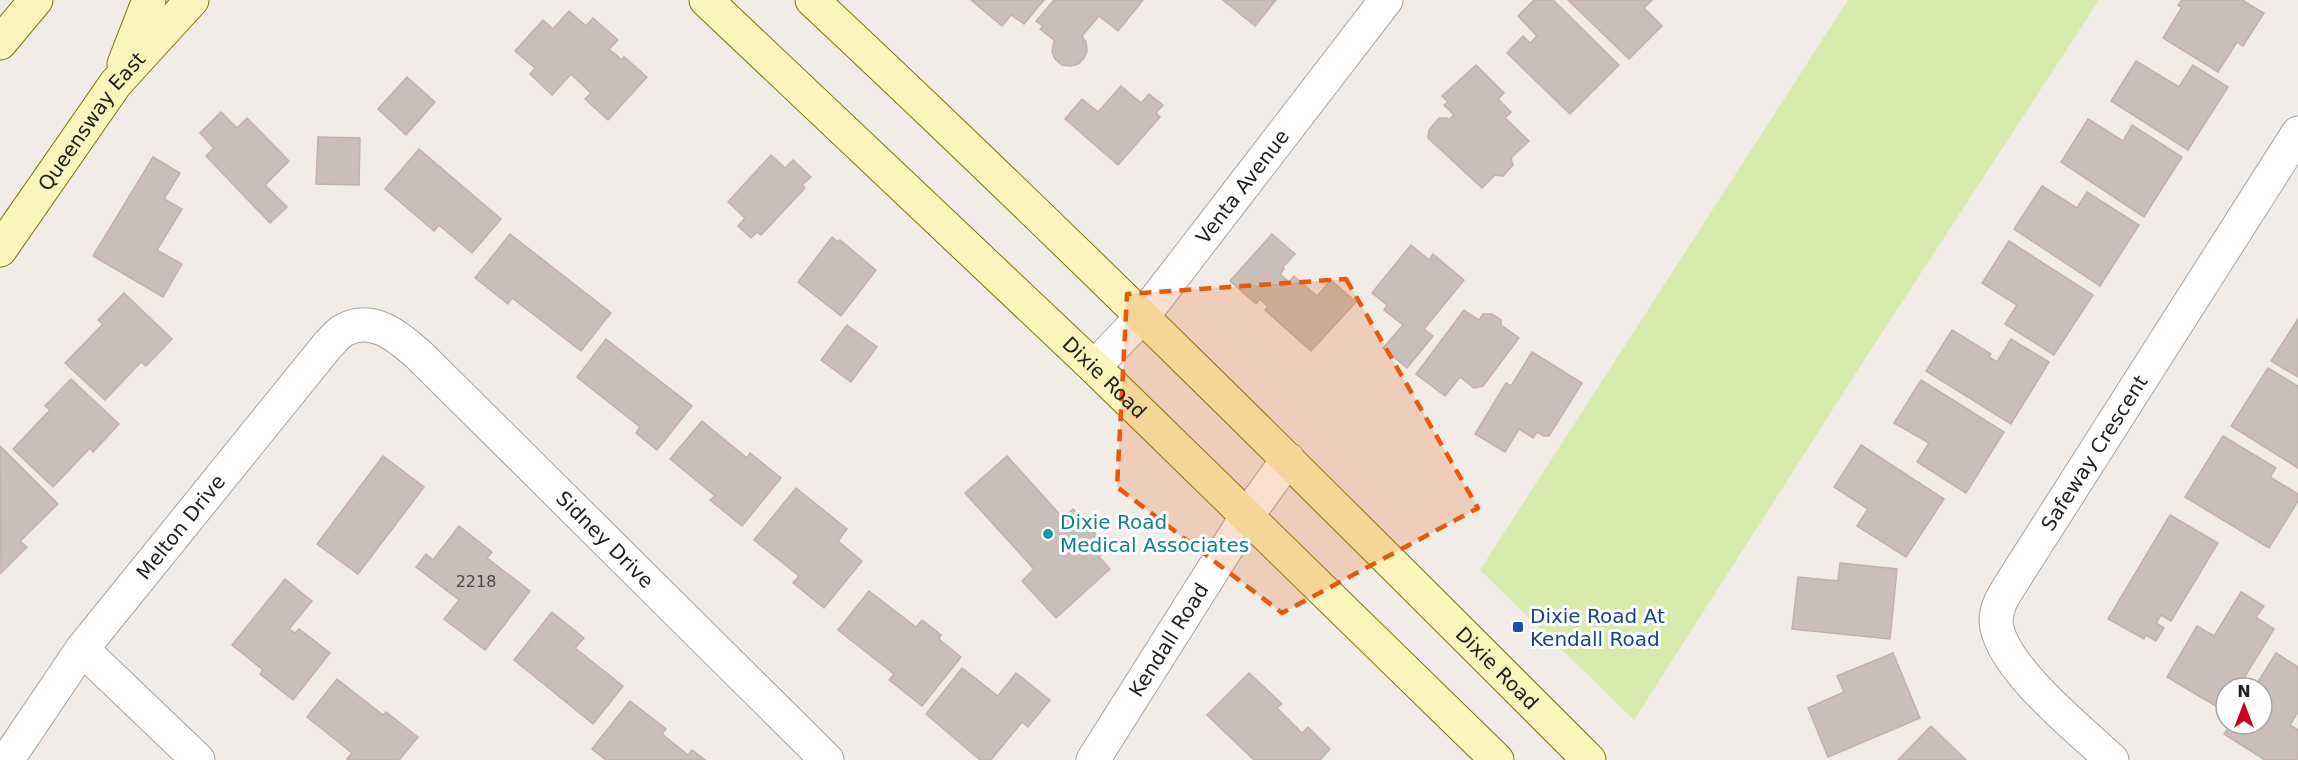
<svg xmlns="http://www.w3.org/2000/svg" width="2298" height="760" viewBox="0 0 2298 760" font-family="'DejaVu Sans',sans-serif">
	<rect width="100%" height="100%" fill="#f1ece7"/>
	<polygon fill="#d6ebad" points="1848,0 2099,0 1872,348 1634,720 1480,570"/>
	<g fill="#c9beba" stroke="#c3b0a9" stroke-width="1.5">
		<polygon points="971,0 1044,0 1024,24 1011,15 1002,26"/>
		<polygon points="1054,0 1143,0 1118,31 1099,16 1082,36 1086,42 1087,51 1084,58 1078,64 1070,66 1062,65 1055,59 1052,52 1054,40 1040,29 1043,26 1036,21"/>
		<polygon points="1223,0 1276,0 1255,26"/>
		<polygon points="1534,0 1553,0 1619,65 1570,114 1507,53 1523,36 1530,43 1537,36 1518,16"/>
		<polygon points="1568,0 1652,0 1644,8 1662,26 1629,59"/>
		<polygon points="2182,0 2242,0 2264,13 2243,46 2237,42 2218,72 2163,38 2182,7 2178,5"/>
		<polygon points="569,11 586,26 593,18 618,40 609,49 622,60 624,57 647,77 608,120 585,99 591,93 571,74 552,95 530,74 535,68 515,51 543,20 553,29"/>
		<polygon points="2136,61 2179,87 2193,65 2228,87 2188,150 2111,101"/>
		<polygon points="1476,65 1504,93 1498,99 1511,112 1505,118 1529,141 1511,158 1513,165 1503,176 1495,175 1482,188 1428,138 1429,130 1439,118 1447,118 1449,120 1454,115 1444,105 1448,102 1442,96"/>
		<polygon points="407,77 435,102 406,135 378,109"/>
		<polygon points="1121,86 1141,103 1149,94 1163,105 1156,113 1160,117 1118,165 1065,119 1082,99 1098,112"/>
		<polygon points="221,112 237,128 247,118 289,161 265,185 287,207 270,223 206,156 214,148 200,133"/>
		<polygon points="2088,119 2123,141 2132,125 2182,157 2144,217 2061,162"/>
		<polygon points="318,137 360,138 359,185 316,184"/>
		<polygon points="419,149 501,219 472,253 439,225 434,231 385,189"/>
		<polygon points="771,155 785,168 793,160 811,177 802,185 805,188 761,235 757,232 751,238 738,226 745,218 728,202"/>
		<polygon points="153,157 180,173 164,199 182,209 157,250 182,264 163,297 93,256"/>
		<polygon points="2042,186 2077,208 2087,192 2139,225 2100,286 2014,229"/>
		<polygon points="510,234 611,313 581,351 512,298 508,304 475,278"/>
		<polygon points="1272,234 1295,254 1283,267 1284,269 1280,274 1289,282 1294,276 1317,296 1331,280 1356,302 1311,351 1265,310 1268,307 1260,299 1256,304 1230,281"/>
		<polygon points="832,237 838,242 840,240 876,270 841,316 798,282"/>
		<polygon points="2009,241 2093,295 2054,355 2005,324 2017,305 1982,283"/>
		<polygon points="1411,245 1429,260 1433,254 1464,280 1424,329 1433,336 1407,368 1383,348 1403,325 1384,310 1387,305 1372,293"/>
		<polygon points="124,293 172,339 146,366 141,362 105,400 65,363 103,324 98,320"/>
		<polygon points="1464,310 1479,320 1483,314 1492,314 1501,320 1501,325 1519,338 1483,386 1474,388 1460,377 1445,396 1416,374"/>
		<polygon points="2298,319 2298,377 2271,361"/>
		<polygon points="847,325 877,347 851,382 821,360"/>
		<polygon points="1952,330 1991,354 1989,357 1997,362 2011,339 2049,362 2011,424 1926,371"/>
		<polygon points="606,339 692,406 657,450 636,433 640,427 577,377"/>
		<polygon points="1532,352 1582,383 1549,436 1544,436 1537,432 1533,438 1519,429 1505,452 1475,434 1506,383 1511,386"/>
		<polygon points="2268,368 2298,386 2298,468 2231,426"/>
		<polygon points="71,379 119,424 93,452 90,448 53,487 13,449 50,410 45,406"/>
		<polygon points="1921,380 2004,432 1966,493 1917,462 1929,443 1894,423"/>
		<polygon points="702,421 747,458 750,453 781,478 742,526 710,500 715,496 670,459"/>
		<polygon points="2223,436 2276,468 2270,477 2298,494 2298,501 2269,548 2185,497"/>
		<polygon points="1861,445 1944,499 1906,557 1857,526 1868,509 1834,487"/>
		<polygon points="0,446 58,504 20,541 27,547 1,573"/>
		<polygon points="383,456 424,487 358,574 317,544"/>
		<polygon points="1007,456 1063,518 1073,509 1109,549 1099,557 1110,569 1056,618 1022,581 1034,569 965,493"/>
		<polygon points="796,488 847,529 838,541 862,561 824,608 793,583 799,576 754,540"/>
		<polygon points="2170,515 2218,543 2171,621 2161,615 2156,623 2164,628 2156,641 2146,635 2144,639 2108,619"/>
		<polygon points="459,526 492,552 487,558 530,591 485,650 444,619 459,600 416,567 426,554 433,560"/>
		<polygon points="1840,563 1897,569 1890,639 1792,629 1798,577 1838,581"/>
		<polygon points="285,579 312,601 289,629 295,633 299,629 330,653 293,700 260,674 263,670 232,645"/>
		<polygon points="869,591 916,627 922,620 941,635 939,639 961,657 922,706 889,680 894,674 838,630"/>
		<polygon points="2241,592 2264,606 2256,617 2274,629 2238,688 2226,688 2226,708 2224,711 2167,677 2197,626 2214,636"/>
		<polygon points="552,612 584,638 575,648 623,686 593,724 514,660"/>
		<polygon points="1893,653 1920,718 1828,757 1808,708 1844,692 1837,676"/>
		<polygon points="2276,653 2298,667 2298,712 2290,725 2298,730 2298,760 2265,760 2224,734 2231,724 2262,724 2262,688 2254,688"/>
		<polygon points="962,668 998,696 1016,673 1050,700 1028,727 1022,722 991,760 980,760 926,714"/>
		<polygon points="1249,673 1282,704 1277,708 1302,733 1308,727 1330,749 1320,760 1254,760 1207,715"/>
		<polygon points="337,679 383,715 386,712 418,737 399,760 349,760 347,759 352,753 307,717"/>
		<polygon points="630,701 666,729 662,734 688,755 692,750 705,760 606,760 592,749"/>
		<polygon points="1931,726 1966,760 1898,760"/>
	</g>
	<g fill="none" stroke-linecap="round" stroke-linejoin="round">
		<defs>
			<g id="minor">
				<path id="s1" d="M 1094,367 L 1143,316 L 1386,0"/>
				<polyline points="82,649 198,760"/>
				<path id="s2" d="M 7,760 L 82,649 L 327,346 C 332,341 338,333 344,330 C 373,314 400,338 420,356 L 827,760"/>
				<path id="s3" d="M 1093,760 L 1247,516 L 1288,459"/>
				<path id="s4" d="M 2112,760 C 2080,730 1998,665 1996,621 C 1996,605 2006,592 2014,579 L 2298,133"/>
			</g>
			<g id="secondary">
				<path id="s5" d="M 706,0 L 1094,367 L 1497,760"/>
				<path id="s6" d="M 812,0 C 1077,248 1333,504 1589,760"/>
				<polyline points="0,43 36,0"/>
				<polyline points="124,64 149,0"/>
				<path id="s7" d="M 0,250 L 116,83 L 192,0"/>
			</g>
		</defs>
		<use href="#minor" stroke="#a5a5a5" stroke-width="35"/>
		<use href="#secondary" stroke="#7c7503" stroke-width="35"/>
		<use href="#minor" stroke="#fff" stroke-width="33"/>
		<use href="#secondary" stroke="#fbf4bc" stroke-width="33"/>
	</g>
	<path fill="#e8590c" fill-opacity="0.2" stroke="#e8590c" stroke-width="4.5" stroke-dasharray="12 8" stroke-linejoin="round" d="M 1346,279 L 1478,508 L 1282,613 L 1117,487 L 1127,294 Z"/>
	<circle fill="#0f9aa8" stroke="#fff" stroke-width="2" cx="1048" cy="534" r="6"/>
	<rect fill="#1a4fb4" stroke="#fff" stroke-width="2" x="1512" y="621" width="12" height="12" rx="3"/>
	<g text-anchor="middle" stroke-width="6" stroke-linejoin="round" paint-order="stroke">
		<g font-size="16" fill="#4b4847">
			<text x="476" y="587">2218</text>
		</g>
		<g font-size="20" fill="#212121" stroke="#fff">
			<text dy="7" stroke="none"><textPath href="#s7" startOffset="158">Queensway East</textPath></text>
			<text dy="7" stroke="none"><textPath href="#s1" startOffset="234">Venta Avenue</textPath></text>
			<text dy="7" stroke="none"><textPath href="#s5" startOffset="549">Dixie Road</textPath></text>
			<text dy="7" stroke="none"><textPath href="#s4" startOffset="380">Safeway Crescent</textPath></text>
			<text dy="7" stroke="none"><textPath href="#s2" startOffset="291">Melton Drive</textPath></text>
			<text dy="7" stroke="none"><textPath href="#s2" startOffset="894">Sidney Drive</textPath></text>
			<text dy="7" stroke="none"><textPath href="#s3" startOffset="142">Kendall Road</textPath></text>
			<text dy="7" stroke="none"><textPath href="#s6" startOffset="957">Dixie Road</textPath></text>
		</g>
		<g font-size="20" fill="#0d838f" stroke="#fff" text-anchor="start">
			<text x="1060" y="529">Dixie Road<tspan x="1060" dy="23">Medical Associates</tspan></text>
		</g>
		<g font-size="20" fill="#164399" stroke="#fff" text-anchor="start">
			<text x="1530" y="623">Dixie Road At<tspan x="1530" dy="23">Kendall Road</tspan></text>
		</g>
	</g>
	<g transform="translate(2244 706)"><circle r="28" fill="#ffffff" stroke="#a6a6a6" stroke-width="1.5"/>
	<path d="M0-4.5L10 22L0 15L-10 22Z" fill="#d10022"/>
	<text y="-9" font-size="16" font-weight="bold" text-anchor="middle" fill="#212121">N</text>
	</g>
</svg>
